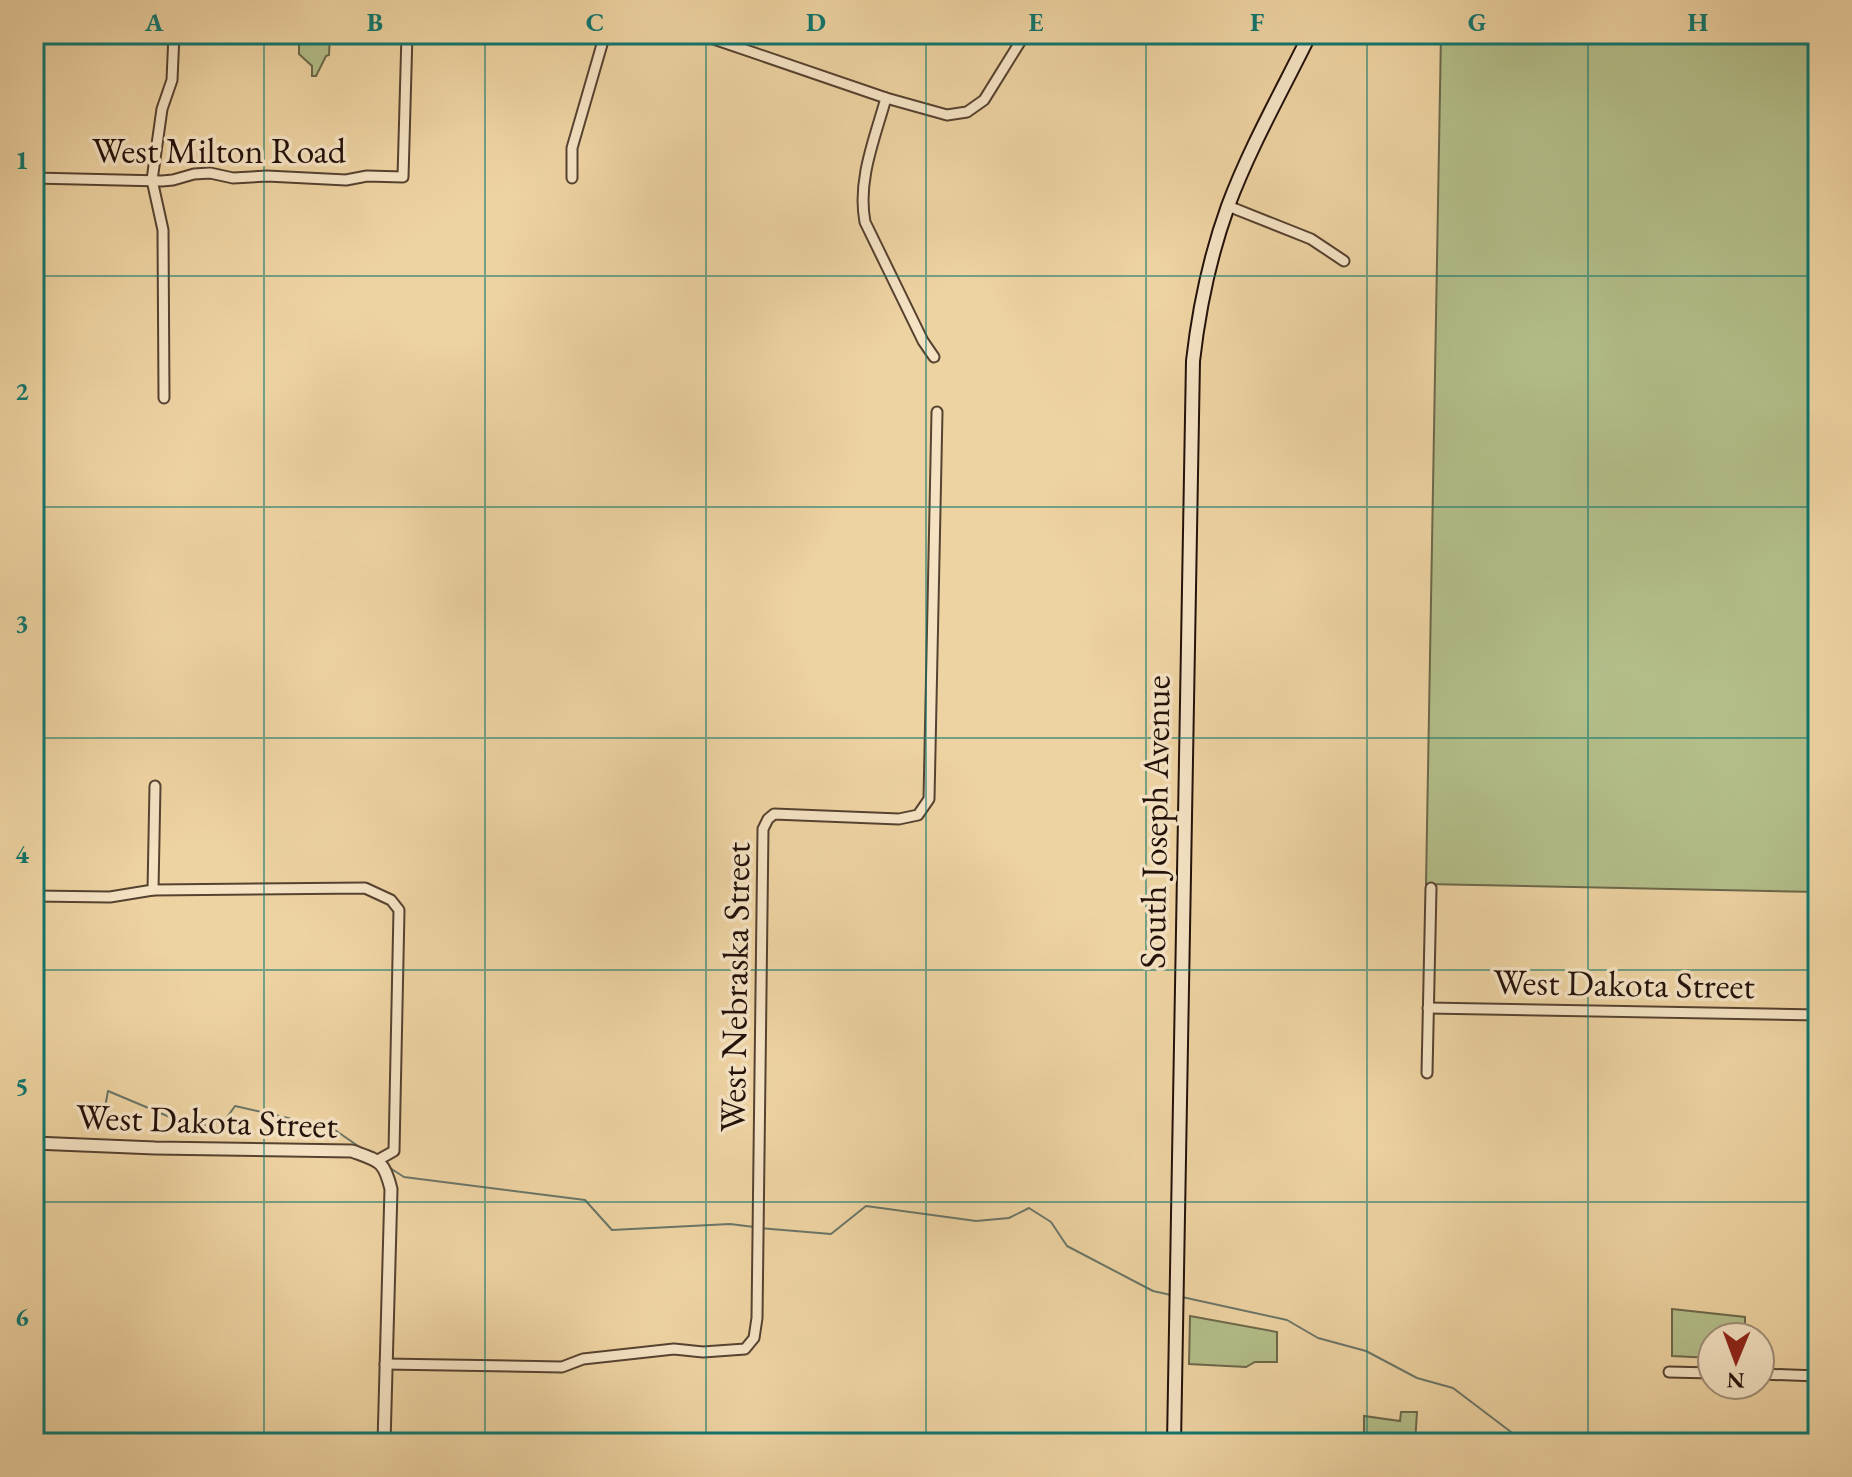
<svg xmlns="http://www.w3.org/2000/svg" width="1852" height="1477" viewBox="0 0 1852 1477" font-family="'EB Garamond',serif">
	<rect width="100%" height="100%" fill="#eed3a2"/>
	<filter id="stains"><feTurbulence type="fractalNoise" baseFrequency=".0025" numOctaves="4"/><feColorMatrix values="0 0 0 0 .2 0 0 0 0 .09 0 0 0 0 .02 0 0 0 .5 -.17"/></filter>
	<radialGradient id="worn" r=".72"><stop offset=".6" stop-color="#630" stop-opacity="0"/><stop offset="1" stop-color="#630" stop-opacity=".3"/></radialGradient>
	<g fill="#b3be89" stroke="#6b684a" stroke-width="2">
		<polygon points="299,34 330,34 329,55 326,56 316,76 312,76 312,66 299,54"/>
		<polygon points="1441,34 1818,34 1818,892 1426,884"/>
		<polygon points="1672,1309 1745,1317 1745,1337 1712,1337 1712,1358 1672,1356"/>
		<polygon points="1190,1316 1277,1332 1277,1362 1255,1362 1246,1367 1189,1364"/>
		<polygon points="1401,1412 1417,1412 1415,1443 1364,1443 1364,1416 1400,1421"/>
	</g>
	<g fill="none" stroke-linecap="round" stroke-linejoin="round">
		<g stroke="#6a7568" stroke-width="2">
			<polyline points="103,1119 108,1091 196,1128 225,1120 235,1106 332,1128 361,1148"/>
			<polyline points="390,1168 404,1177 585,1200 612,1230 730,1224 754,1227"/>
			<polyline points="760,1228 831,1234 866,1206 976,1221 1009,1218 1029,1208 1051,1222 1067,1246 1153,1291 1171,1295"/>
			<polyline points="1182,1297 1287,1320 1318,1338 1366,1351 1417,1378 1453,1388 1511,1432 1522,1443"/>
		</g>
		<defs>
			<g id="minor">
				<polyline points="699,34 886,98 947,115 967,112 984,100 1025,34"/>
				<polyline points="1409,34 1427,38"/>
				<path d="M 886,98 C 875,138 857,180 865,222 L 923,341 L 934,357"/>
				<polyline points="34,178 162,181 173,180 194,174 210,173 233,178 267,176 346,180 367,176 403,177 407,34"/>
				<polyline points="572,178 572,148 605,34"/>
				<polyline points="1228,206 1311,239 1344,261"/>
				<polyline points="164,398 163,230 152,180 162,109 172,80 174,34"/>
				<polyline points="153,890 365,888 391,900 399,910 394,1151 378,1160"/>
				<polyline points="34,896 110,897 153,890 155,786"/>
				<polyline points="1428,1008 1818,1015"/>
				<polyline points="1427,1073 1431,888"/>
				<polyline points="385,1364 562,1367 583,1359 674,1349 703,1352 745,1349 754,1338 757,1318 763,829 768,819 774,814 899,819 918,815 929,799 937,412"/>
				<polyline points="1669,1372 1712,1373"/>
				<polyline points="1760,1374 1818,1376"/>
			</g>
			<path id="tertiary" d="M 34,1143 L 155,1148 L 352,1151 C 379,1161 384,1160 391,1189 L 384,1443"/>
			<path id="secondary" d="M 1174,1443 L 1193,361 C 1199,308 1210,256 1228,206 C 1250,147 1282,91 1310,34"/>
		</defs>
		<use href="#minor" stroke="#564230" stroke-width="13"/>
		<use href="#tertiary" stroke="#564230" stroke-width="15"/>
		<use href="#secondary" stroke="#23110a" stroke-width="16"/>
		<use href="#minor" stroke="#f4e2c3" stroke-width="9"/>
		<use href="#tertiary" stroke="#f4e2c3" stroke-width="11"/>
		<use href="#secondary" stroke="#f4e2c3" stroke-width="12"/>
	</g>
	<path fill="none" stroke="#0f766e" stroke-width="2" stroke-opacity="0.55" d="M 264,34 L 264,1443M 485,34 L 485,1443M 706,34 L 706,1443M 926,34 L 926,1443M 1146,34 L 1146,1443M 1367,34 L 1367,1443M 1588,34 L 1588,1443M 34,276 L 1818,276M 34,507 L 1818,507M 34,738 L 1818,738M 34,970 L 1818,970M 34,1202 L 1818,1202"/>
	<g text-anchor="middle" stroke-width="7" stroke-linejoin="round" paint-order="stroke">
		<g font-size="36" fill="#23110a" stroke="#f4e2c3">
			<text x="219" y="163">West Milton Road</text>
			<text transform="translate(1154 822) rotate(-89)" y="13">South Joseph Avenue</text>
			<text transform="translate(1624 983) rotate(1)" y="13">West Dakota Street</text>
			<text transform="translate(734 987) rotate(-89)" y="13">West Nebraska Street</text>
			<text transform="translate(207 1120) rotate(2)" y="13">West Dakota Street</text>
		</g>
	</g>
	<rect width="1852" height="1477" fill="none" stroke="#eed3a2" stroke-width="88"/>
	<g transform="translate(1736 1361) rotate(181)"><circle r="38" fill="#f4e2c3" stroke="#a08e79" stroke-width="2"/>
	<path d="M0-6L14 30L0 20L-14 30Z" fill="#8f2418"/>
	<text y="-12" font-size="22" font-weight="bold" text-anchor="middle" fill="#23110a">N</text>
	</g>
	<rect x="44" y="44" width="1764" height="1389" fill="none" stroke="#0f766e" stroke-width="3"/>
	<g font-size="26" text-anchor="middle" font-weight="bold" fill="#0f766e">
		<text x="154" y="31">A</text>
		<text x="375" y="31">B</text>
		<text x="595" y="31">C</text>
		<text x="816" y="31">D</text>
		<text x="1036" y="31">E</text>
		<text x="1257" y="31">F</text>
		<text x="1477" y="31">G</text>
		<text x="1698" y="31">H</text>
		<text x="22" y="169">1</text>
		<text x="22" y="400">2</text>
		<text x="22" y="632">3</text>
		<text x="22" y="863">4</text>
		<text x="22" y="1095">5</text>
		<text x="22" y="1326">6</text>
	</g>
	<rect width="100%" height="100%" filter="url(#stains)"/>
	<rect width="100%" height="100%" fill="url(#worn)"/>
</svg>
